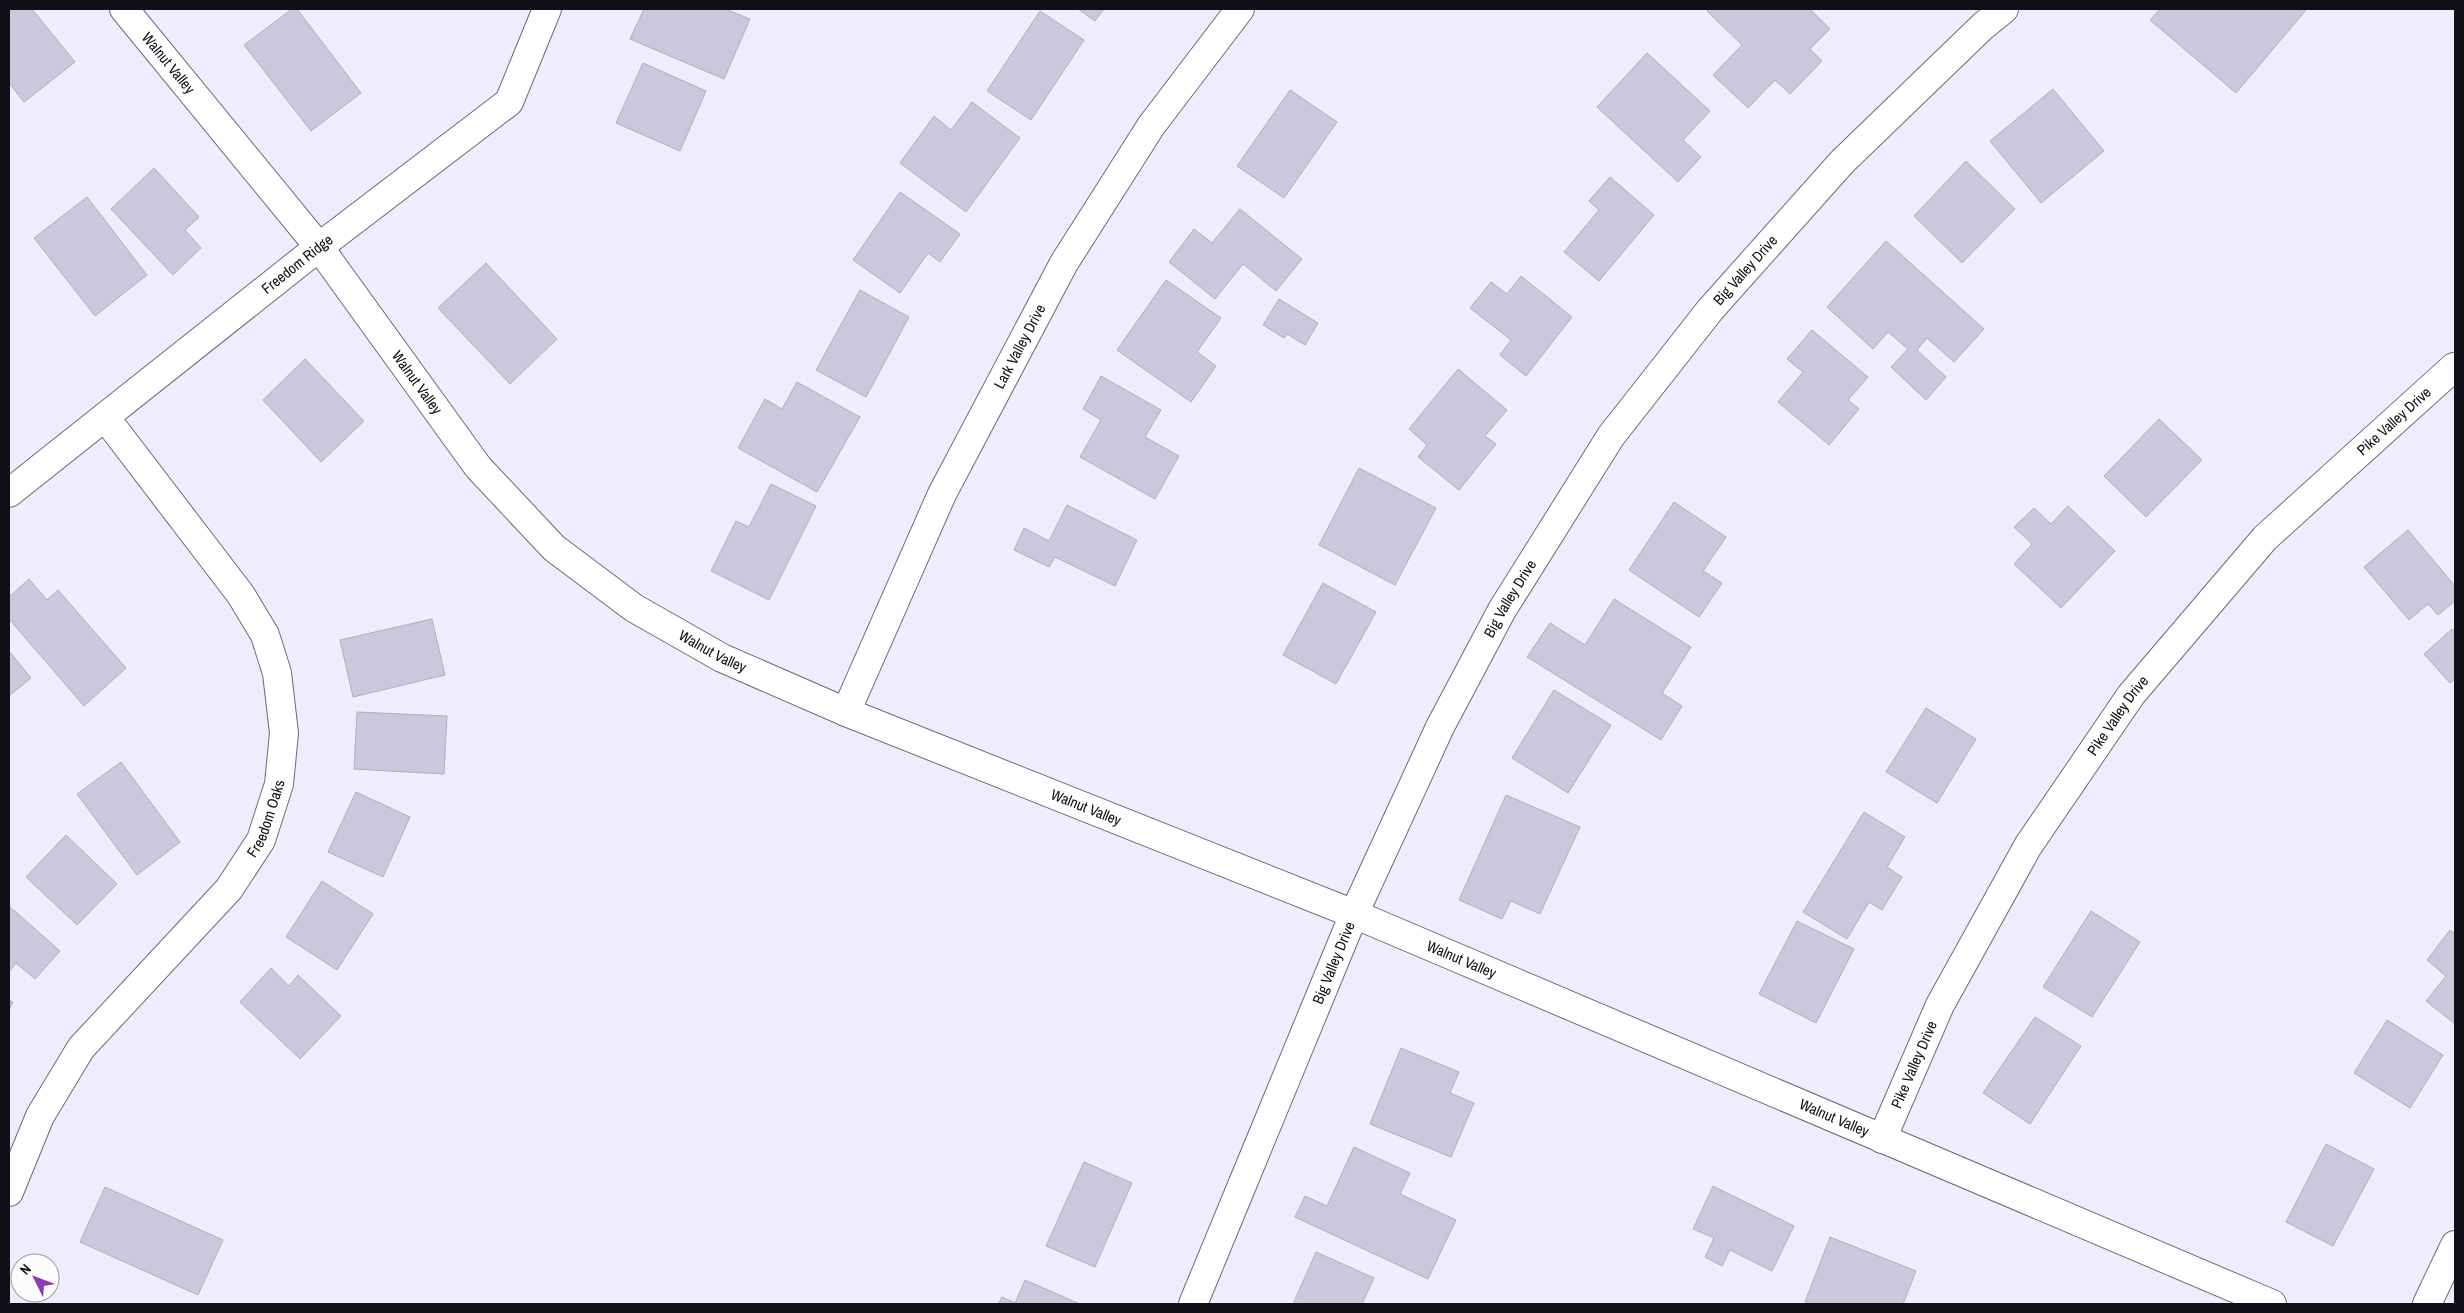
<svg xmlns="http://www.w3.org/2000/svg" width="2464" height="1313" viewBox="0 0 2464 1313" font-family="'Archivo Narrow',sans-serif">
	<rect width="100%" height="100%" fill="#efecfd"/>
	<g fill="#cbc8dc" stroke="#b1aec2">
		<polygon points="9,9 32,9 75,62 24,102 9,83"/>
		<polygon points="292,9 297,9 361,93 311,131 244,45"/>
		<polygon points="644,9 725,9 750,19 724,79 630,39"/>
		<polygon points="1078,9 1104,9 1095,21"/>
		<polygon points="1709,9 1810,9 1830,29 1810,49 1822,61 1790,94 1775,80 1748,108 1713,75 1742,45 1707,11"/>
		<polygon points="2160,9 2305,9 2306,10 2236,93 2150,20"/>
		<polygon points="1040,11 1084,40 1031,120 987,91"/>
		<polygon points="1647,53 1710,111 1683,140 1701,157 1678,182 1597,107"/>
		<polygon points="643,63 706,91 680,151 616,123"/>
		<polygon points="2053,89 2104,151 2041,203 1990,141"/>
		<polygon points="1290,90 1337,122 1284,198 1237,166"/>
		<polygon points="972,102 1020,138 966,212 900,163 934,116 951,130"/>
		<polygon points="1966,161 2015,209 1962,263 1914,216"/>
		<polygon points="154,168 199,217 185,230 201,248 173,275 111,209"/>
		<polygon points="1610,177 1654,215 1599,281 1564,252 1599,210 1589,201"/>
		<polygon points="900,192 960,234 940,262 928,253 900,293 853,260"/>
		<polygon points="87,197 147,275 95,316 34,238"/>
		<polygon points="1240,209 1302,259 1276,291 1243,264 1215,299 1169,262 1194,229 1212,243"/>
		<polygon points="1886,241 1984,329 1954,362 1927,338 1917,350 1946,377 1926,400 1891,367 1908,349 1888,332 1873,349 1827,307"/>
		<polygon points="486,263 557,339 510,384 438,308"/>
		<polygon points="1521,276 1572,317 1526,376 1500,355 1511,340 1470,308 1491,282 1507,294"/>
		<polygon points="1166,280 1221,318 1197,352 1216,366 1191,402 1117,350"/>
		<polygon points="860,290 909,317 866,397 816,370"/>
		<polygon points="1279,299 1318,323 1305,345 1287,334 1284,338 1263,325"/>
		<polygon points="1812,330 1868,377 1848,400 1859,409 1829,445 1778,402 1803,372 1787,359"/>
		<polygon points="305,359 364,421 321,462 263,400"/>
		<polygon points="1458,369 1507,410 1485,436 1496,444 1459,490 1418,457 1427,445 1409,429"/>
		<polygon points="1101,376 1161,410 1145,437 1179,456 1155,499 1080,457 1101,420 1083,409"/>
		<polygon points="797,382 860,417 817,492 738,448 765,399 782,409"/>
		<polygon points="2159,419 2202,460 2146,517 2104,476"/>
		<polygon points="1359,468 1436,508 1395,585 1319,545"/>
		<polygon points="771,484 816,506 769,600 711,571 736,521 749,527"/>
		<polygon points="1674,502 1726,537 1703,571 1722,583 1699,617 1629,570"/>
		<polygon points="1067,505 1137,540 1115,586 1055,557 1049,567 1014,550 1024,528 1049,541"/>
		<polygon points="2068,506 2115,551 2061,608 2014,564 2032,544 2014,527 2034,508 2051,524"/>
		<polygon points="2408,530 2455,586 2455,601 2438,615 2428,604 2409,620 2364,567"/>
		<polygon points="29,579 47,600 58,590 126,668 84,706 9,619 9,597"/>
		<polygon points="1323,583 1376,612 1336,684 1283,655"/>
		<polygon points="1614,599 1691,647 1662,693 1682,706 1661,740 1527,657 1550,623 1585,645"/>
		<polygon points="432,619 445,675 353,697 340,640"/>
		<polygon points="2452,629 2455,632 2455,679 2450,683 2424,654"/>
		<polygon points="9,651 31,678 9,696"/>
		<polygon points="1554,690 1611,725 1568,793 1512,758"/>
		<polygon points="1926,708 1976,739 1937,803 1886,772"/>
		<polygon points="357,712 447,716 444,774 354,769"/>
		<polygon points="121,762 180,842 137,875 77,794"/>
		<polygon points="356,792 410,817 383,877 328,852"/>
		<polygon points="1506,795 1580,827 1540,914 1511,901 1502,919 1459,900"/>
		<polygon points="1864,812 1905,837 1887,867 1902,877 1882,910 1869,902 1847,939 1803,912"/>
		<polygon points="66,835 117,884 77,925 26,877"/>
		<polygon points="322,881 373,914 337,970 286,937"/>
		<polygon points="9,906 60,951 35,979 16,963 9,972"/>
		<polygon points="2091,911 2140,942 2092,1017 2043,987"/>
		<polygon points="1797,921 1854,949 1816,1023 1759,994"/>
		<polygon points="2450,930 2455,934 2455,1024 2426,1001 2446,976 2427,960"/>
		<polygon points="271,968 289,986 298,975 341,1016 300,1059 240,1002"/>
		<polygon points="9,1000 13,1002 9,1010"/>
		<polygon points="2035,1017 2081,1046 2030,1124 1983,1093"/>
		<polygon points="2387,1020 2443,1055 2410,1108 2354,1073"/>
		<polygon points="1401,1048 1459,1072 1450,1093 1474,1103 1451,1157 1370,1124"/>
		<polygon points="2326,1144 2374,1169 2333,1246 2286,1222"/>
		<polygon points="1354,1147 1410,1173 1400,1194 1456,1220 1428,1279 1295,1217 1305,1196 1327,1206"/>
		<polygon points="1084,1162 1132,1183 1095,1267 1046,1246"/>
		<polygon points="1713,1186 1794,1226 1772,1271 1730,1250 1722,1266 1705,1257 1714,1238 1693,1229"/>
		<polygon points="105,1187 223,1240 198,1295 80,1242"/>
		<polygon points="1830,1237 1916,1271 1903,1304 1811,1304 1805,1302"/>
		<polygon points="1316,1252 1374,1278 1362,1304 1293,1304"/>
		<polygon points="1025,1280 1080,1304 998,1304 1002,1297 1015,1303"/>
	</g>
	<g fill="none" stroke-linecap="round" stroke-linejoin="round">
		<defs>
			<g id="minor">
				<path id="s1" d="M 124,9 L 319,247 L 478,467 L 554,548 L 634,608 L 722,658 L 846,712 L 1354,914 L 2272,1304"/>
				<path id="s2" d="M 9,493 L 319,247 L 509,102 L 547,9"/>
				<path id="s3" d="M 846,712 L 942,494 L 1064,263 L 1151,126 L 1240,9"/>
				<path id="s4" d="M 1882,1139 L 1940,1005 L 2028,846 L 2131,695 L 2265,538 L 2454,367"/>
				<path id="s5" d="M 9,1192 L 40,1116 L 81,1048 L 229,889 L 261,840 L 279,784 L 284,733 L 277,673 L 265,635 L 241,595 L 105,417"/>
				<path id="s6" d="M 1193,1304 L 1354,914 L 1440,727 L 1502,610 L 1611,436 L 1710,310 L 1842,162 L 1983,26 L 2004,9"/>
				<polyline points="2427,1304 2455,1245"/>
			</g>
		</defs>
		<use href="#minor" stroke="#6d6a7c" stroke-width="30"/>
		<use href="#minor" stroke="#fff" stroke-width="28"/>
	</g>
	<g text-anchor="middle" stroke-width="4" stroke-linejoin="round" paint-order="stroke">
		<g font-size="15" fill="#100f15" stroke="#fcfcfc">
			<text dy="5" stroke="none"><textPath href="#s1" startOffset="70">Walnut Valley</textPath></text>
			<text dy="5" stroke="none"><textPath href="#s2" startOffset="368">Freedom Ridge</textPath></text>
			<text dy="5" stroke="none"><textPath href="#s6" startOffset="1179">Big Valley Drive</textPath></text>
			<text dy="5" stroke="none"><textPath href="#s3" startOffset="405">Lark Valley Drive</textPath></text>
			<text dy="5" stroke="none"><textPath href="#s1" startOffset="475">Walnut Valley</textPath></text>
			<text dy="5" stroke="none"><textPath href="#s4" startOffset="891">Pike Valley Drive</textPath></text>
			<text dy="5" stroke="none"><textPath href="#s6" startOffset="774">Big Valley Drive</textPath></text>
			<text dy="5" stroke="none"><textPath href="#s1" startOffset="880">Walnut Valley</textPath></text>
			<text dy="5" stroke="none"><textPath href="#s4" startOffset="486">Pike Valley Drive</textPath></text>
			<text dy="5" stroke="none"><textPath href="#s1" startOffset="1285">Walnut Valley</textPath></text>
			<text dy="5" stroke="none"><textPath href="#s5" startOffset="459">Freedom Oaks</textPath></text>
			<text dy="5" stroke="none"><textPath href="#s1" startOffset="1690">Walnut Valley</textPath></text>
			<text dy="5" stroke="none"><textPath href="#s6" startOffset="369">Big Valley Drive</textPath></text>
			<text dy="5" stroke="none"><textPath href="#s4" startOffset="81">Pike Valley Drive</textPath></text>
			<text dy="5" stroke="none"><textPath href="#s1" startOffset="2095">Walnut Valley</textPath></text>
		</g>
	</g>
	<rect width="2464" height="1313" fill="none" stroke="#100f15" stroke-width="20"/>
	<g transform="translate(35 1278) rotate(312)"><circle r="24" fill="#fcfcfc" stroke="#9e9da0"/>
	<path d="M0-4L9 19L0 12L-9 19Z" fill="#8b3dae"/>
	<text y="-8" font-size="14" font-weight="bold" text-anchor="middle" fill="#100f15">N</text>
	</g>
</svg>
